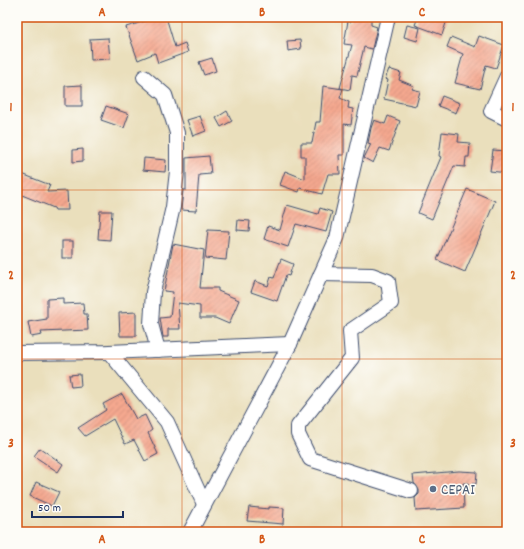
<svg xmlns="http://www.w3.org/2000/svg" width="524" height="549" viewBox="0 0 524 549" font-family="Dekko,sans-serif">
	<defs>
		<pattern id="building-hatch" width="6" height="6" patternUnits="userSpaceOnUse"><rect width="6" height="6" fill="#f5a88f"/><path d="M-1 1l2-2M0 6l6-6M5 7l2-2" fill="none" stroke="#c68978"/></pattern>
	</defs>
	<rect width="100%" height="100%" fill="#fdfcf7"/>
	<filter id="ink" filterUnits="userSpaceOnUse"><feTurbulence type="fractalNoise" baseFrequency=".025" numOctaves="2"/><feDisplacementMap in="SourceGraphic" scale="8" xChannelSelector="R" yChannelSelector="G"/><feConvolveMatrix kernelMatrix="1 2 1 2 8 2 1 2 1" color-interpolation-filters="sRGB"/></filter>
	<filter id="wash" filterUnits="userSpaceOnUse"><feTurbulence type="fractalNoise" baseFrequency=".012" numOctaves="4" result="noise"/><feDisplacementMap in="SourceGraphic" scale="16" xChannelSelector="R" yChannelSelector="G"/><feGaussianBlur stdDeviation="0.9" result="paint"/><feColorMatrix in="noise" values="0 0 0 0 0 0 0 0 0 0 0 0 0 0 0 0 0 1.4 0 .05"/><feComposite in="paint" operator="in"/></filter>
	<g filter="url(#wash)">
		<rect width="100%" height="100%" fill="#eadfbc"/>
		<g id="blocks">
			<g fill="url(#building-hatch)">
				<polygon points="158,17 166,17 175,47 185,43 188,52 158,63 155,53 138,60 126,27"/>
				<polygon points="351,17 371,17 371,25 377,27 372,49 364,47 357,76 352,75 350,90 340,88 352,45 344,44 348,21 351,22"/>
				<polygon points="418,17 448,17 442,35 415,25"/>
				<polygon points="407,25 420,28 417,41 404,37"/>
				<polygon points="479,36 504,45 496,68 486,65 480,89 455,83 463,54 447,47 451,37 475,47"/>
				<polygon points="108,38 110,59 91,60 90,39"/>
				<polygon points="300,40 301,49 288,51 287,41"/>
				<polygon points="212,58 216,71 204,75 199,62"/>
				<polygon points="389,69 401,73 399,80 414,86 412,89 420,91 416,106 384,99 388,80 385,79"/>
				<polygon points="82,85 82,106 65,106 65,86"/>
				<polygon points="323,86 343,89 340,98 349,102 348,108 353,109 351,125 344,124 344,155 339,155 340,174 328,174 322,194 300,188 299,192 280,185 285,171 305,179 305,156 301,156 301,143 312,143 316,122 320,122"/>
				<polygon points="442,96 460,103 456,113 438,106"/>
				<polygon points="106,106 129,114 124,128 101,120"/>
				<polygon points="227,111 232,121 221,127 216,118"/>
				<polygon points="200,116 206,131 193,136 187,120"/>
				<polygon points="388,116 400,121 389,151 380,148 373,163 364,158 371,144 368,143 371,128 374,120 385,124"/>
				<polygon points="442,132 459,134 458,142 470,143 469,157 466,157 465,167 454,166 432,219 418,213 441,157 439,156"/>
				<polygon points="83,149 83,161 73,162 73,150"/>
				<polygon points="493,150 507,151 507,173 490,171"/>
				<polygon points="209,156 211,174 199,175 196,211 181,210 183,190 186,190 186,158"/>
				<polygon points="144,158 166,160 165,172 143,170"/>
				<polygon points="22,174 50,185 47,192 67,191 68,210 55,210 54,208 17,193 17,185"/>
				<polygon points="467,189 495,201 465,272 437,260"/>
				<polygon points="287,205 318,214 320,208 332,212 326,232 296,224 288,247 264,239 268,226 280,230"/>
				<polygon points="100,211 112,211 110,240 98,239"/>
				<polygon points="238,220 250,221 249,231 237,230"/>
				<polygon points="208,230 229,231 226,260 205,258"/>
				<rect x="62" y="241" width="11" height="17"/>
				<polygon points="173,244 204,250 200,288 218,288 218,291 239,300 229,324 215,318 200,318 200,306 178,303 180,329 168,329 168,337 163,337 160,318 170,317 173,292 164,291"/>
				<polygon points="281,259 293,264 289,276 286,275 277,301 251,292 255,281 268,286 271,277 274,278"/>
				<polygon points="63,298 63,304 83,303 84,314 87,314 88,330 41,332 42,335 31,337 28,322 47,319 47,299"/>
				<polygon points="136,312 136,336 120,336 119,313"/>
				<polygon points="80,374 81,386 71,387 69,375"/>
				<polygon points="122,394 136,419 145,415 152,430 148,433 158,454 145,461 134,440 125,444 113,419 85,436 78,428 106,410 103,404"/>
				<polygon points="40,448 63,464 58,472 34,456"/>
				<polygon points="459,471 477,472 476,484 463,483 464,508 416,511 415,498 419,494 419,490 414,483 413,475"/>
				<polygon points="36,482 59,492 52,506 30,496"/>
				<polygon points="249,507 269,509 269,507 284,508 283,524 247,521"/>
			</g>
		</g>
	</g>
	<g filter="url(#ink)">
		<use href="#blocks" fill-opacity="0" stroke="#3a496c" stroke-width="1"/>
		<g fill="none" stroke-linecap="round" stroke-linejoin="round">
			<defs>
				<g id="minor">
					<polyline points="507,76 491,111 507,119"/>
					<polyline points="144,77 165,95 177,133 177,171 173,207 153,292 151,324 158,350"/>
					<polyline points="321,274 372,275 388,281 391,303 350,331 352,358 298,426 298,434 310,459 411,491"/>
					<polyline points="109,352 167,422 204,504"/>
					<polyline points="17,353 109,352 290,344"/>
					<polyline points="190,532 290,344 337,238 388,17"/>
				</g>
			</defs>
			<use href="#minor" stroke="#3a496c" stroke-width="16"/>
			<use href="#minor" stroke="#fff" stroke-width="14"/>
		</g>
	</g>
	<path fill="none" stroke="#d45514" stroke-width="1" stroke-opacity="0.55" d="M 182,17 L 182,532M 342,17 L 342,532M 17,190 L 507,190M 17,359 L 507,359"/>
	<circle fill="#5c6f8a" stroke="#fdfcf7" stroke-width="1.5" cx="433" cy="489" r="4"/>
	<g text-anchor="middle" stroke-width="3" stroke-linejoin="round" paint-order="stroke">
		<g font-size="15" fill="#4e5e75" stroke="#fdfcf7" text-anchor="start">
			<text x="441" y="494">CEPAI</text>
		</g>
	</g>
	<rect width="524" height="549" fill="none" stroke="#fdfcf7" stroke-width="44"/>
	<path d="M32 511v6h91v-6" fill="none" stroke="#1b2f5e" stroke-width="2"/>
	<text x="38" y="511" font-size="12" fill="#1b2f5e" stroke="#fdfcf7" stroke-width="3" paint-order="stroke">50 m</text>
	<rect x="22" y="22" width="480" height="505" fill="none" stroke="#d45514" stroke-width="1.5"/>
	<g font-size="13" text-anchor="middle" font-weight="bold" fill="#d45514">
		<text x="102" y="16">A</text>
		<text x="262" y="16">B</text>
		<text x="422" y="16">C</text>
		<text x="11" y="111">1</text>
		<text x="513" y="111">1</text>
		<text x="11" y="279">2</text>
		<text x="513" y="279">2</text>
		<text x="11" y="447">3</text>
		<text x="513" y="447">3</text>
		<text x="102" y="543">A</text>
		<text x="262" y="543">B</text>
		<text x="422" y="543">C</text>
	</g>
</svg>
